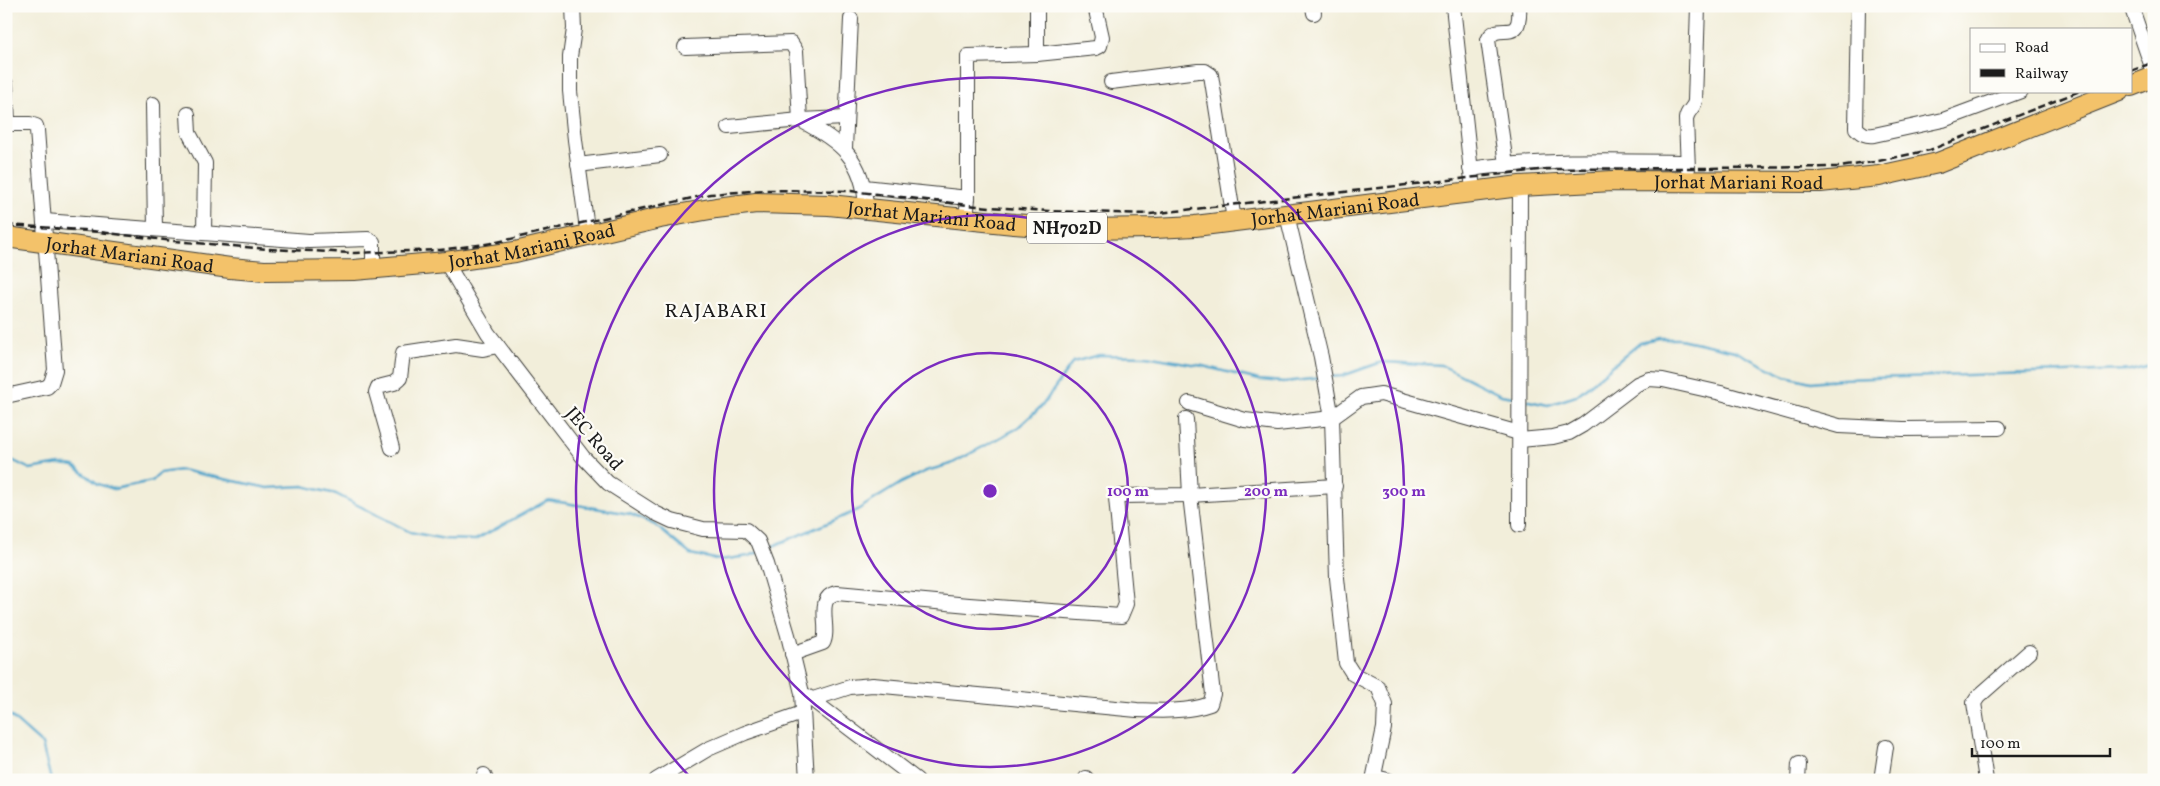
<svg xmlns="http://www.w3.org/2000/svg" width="2160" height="786" viewBox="0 0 2160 786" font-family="Vollkorn,serif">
	<rect width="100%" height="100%" fill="#fdfcf7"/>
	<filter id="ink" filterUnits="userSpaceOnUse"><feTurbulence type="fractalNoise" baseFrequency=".02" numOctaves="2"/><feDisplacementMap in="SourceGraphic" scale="10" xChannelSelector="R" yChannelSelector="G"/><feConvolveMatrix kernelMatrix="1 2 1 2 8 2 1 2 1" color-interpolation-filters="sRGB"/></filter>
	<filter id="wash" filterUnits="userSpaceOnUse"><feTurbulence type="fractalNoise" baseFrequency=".0096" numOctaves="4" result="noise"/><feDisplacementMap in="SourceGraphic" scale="20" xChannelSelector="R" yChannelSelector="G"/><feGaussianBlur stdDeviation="1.12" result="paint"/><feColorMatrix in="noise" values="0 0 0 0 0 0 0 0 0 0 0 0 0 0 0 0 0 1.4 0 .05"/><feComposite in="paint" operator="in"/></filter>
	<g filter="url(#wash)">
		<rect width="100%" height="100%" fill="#f2eeda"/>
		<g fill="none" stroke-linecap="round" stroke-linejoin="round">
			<g stroke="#4fa4cb" stroke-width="2.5">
				<polyline points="1329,377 1342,376 1382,362 1441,365 1501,395 1514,397"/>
				<polyline points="1524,400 1548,405 1576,396 1640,343 1658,339 1680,339 1735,351 1785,376 1811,382 1841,379 2130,370 2154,364"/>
				<polyline points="6,457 30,469 60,464 74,466 98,484 114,489 152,481 160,473 181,470 268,488 303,486 336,494 410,532 444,539 475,540 548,500 630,514 655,525 690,554 720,560 749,556 759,552"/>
				<polyline points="766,549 854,512 901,483 926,471 951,464 1016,429 1042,406 1073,362 1099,355 1146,356 1203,366 1259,380 1284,382 1321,378"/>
				<polyline points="6,712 42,744 51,780"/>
			</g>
		</g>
	</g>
	<g filter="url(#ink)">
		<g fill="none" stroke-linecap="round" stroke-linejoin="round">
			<defs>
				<g id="minor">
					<polyline points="573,6 574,29 570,57 570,91 575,140 588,236"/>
					<polyline points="1313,6 1314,13"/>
					<polyline points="1453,6 1473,190"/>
					<path d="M 1858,6 L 1856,128 C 1862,134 1866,136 1874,135 L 1943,120 L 2021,91"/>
					<polyline points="2131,6 2154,73"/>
					<path d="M 685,47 L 791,43 L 796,51 L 800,120 C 840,141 864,159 866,208"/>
					<polyline points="1037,54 1096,48 1100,46 1102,37 1095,6"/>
					<polyline points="1111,82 1198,71 1205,71 1211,75 1234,220"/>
					<polyline points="6,84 8,124"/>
					<polyline points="153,104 155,229"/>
					<polyline points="188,114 189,133 205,163 204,233"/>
					<polyline points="6,124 30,124 36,126 37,130 55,370 51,383 47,387 6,396"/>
					<polyline points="729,127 800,120 846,118"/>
					<polyline points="845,148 851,19"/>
					<path d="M 1506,164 L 1488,40 C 1497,19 1522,48 1519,6"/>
					<polyline points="578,165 660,155"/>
					<path d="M 1470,169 C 1543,159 1614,161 1687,162"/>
					<path d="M 1688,169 L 1686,119 C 1687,110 1694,109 1695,101 L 1698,6"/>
					<polyline points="864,187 968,198"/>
					<polyline points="1287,215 1321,357 1332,418 1337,578 1346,663 1353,674 1378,687 1385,704 1384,728 1373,780"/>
					<polyline points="966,220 968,198 968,56 1037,54 1037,6"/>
					<polyline points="45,221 309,241 368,239 373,242 373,268"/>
					<polyline points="446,262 488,333 583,457 608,483 655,513 672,521 703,529 746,530 758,541 767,564 788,635 802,693 807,780"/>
					<polyline points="1189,403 1245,420 1277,424 1332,418 1361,397 1381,394 1519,433"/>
					<polyline points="1520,440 1553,437 1569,433 1583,425 1637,384 1649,379 1663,380 1721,393 1839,426 1903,429 1999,428"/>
					<polyline points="392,448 376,392 378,387 394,383 400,378 403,353 456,345 483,349 498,346"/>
					<polyline points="1519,525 1520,186"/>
					<path d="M 792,654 L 823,643 C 831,628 814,597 837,593 L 969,605 L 1121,616 L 1126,604 L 1116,498 L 1121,496 L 1190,495 L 1335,486"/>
					<polyline points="807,696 917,780"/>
					<path d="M 813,699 L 850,687 L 873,685 L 1137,710 C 1160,711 1188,712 1210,704 L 1213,694 L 1190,495 L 1186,419"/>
					<polyline points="484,775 486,780"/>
					<polyline points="1375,777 1388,780"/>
					<polyline points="656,780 708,749 745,733 802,713"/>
					<polyline points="1085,780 1086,778"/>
					<polyline points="1798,780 1799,764"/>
					<polyline points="1881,780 1886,747"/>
					<polyline points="1986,780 1974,703 1978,697 2029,652"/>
				</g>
				<g id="highway">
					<polyline points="2131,86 2154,77"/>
					<path id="s1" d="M 6,237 L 230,268 L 264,271 L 354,270 L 446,262 L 515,252 L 660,218 L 716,208 L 756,203 L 829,205 L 1014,224 L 1081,229 L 1155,228 L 1195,226 L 1520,186 L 1613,181 L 1820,182 L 1879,176 L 1938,163 L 2119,91"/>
				</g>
			</defs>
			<use href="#minor" stroke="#3c3c38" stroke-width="16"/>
			<use href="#highway" stroke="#3c3c38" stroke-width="22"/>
			<use href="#minor" stroke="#fff" stroke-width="14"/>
			<use href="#highway" stroke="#f3c26a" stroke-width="20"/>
			<g stroke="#1c1c1c" stroke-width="2.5" stroke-dasharray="8 4" stroke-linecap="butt">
				<polyline points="2131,71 2154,62"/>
				<polyline points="6,225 83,230 174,241 268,249 354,253 440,250 493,243 710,194 766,190 851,191 977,206 1048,211 1150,214 1547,169 1839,167 1874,162 1930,150 2080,91"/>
			</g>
		</g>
	</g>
	<g fill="none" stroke="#7b2cbf" stroke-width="2.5">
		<circle cx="990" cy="491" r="138"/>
		<circle cx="990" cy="491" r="276"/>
		<path d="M692 779A414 414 0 1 1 1288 779"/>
	</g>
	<g text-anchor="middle" stroke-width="4.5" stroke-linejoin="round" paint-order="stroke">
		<rect fill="#fdfcf7" stroke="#605f5e" stroke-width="1" x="1027" y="212.5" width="80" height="31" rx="4"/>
		<g font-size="18" font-weight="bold" fill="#1c1c1c">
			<text x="1067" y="234">NH702D</text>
		</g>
		<g font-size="19" fill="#1c1c1c" stroke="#fdfcf7">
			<text dy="7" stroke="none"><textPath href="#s1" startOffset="1745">Jorhat Mariani Road</textPath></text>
			<text dy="7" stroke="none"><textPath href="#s1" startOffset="1340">Jorhat Mariani Road</textPath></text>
			<text dy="7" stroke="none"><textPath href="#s1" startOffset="935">Jorhat Mariani Road</textPath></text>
			<text dy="7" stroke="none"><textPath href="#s1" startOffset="530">Jorhat Mariani Road</textPath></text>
			<text dy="7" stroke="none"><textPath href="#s1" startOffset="125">Jorhat Mariani Road</textPath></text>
			<text transform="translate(595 438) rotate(49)" y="7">JEC Road</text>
		</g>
		<g font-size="20" letter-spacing="1" fill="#1c1c1c" stroke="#fdfcf7">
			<text x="716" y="317">RAJABARI</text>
		</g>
	</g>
	<circle cx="990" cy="491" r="8" fill="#7b2cbf" stroke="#fdfcf7" stroke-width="2.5"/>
	<g font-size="15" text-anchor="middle" font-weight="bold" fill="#7b2cbf" stroke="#fdfcf7" stroke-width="4.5" stroke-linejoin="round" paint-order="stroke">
		<text x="1128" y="496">100 m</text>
		<text x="1266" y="496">200 m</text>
		<text x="1404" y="496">300 m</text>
	</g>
	<rect width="2160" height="786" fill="none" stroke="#fdfcf7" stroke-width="25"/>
	<rect x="1970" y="28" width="162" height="65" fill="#fdfcf7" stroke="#a3a29f"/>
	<rect x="1980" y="44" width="25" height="8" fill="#ffffff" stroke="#a3a29f"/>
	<text x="2015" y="52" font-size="15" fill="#1c1c1c">Road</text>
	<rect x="1980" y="69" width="25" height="8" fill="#1c1c1c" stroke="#a3a29f"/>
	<text x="2015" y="78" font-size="15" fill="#1c1c1c">Railway</text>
	<path d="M1972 748v8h138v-8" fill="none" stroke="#1c1c1c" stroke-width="2.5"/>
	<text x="1980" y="748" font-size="15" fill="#1c1c1c" stroke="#fdfcf7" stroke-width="4" paint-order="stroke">100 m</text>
</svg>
